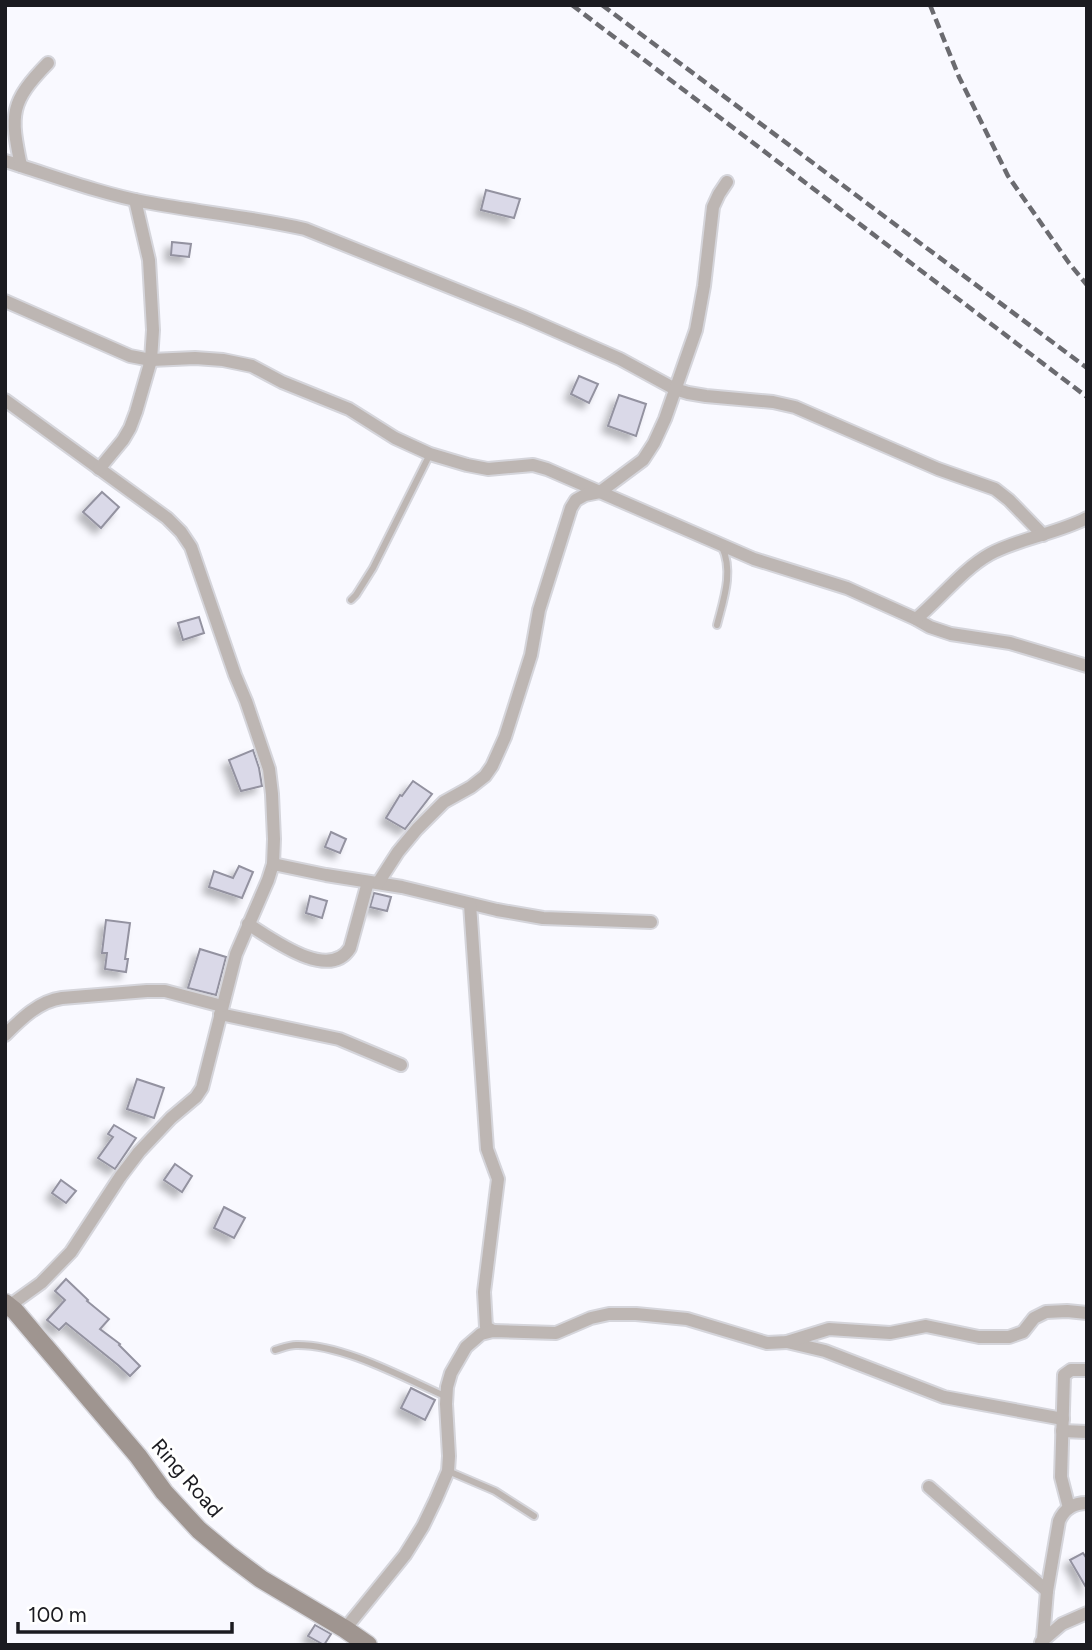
<svg xmlns="http://www.w3.org/2000/svg" width="1092" height="1650" viewBox="0 0 1092 1650" font-family="Figtree,sans-serif">
	<defs>
		<filter id="shadow"><feDropShadow dx="-6" dy="6" stdDeviation="3.5" flood-color="#0004"/></filter>
	</defs>
	<rect width="100%" height="100%" fill="#f9f9ff"/>
	<g fill="#dad9e8" stroke="#9392a0" stroke-width="2" filter="url(#shadow)">
		<polygon points="486,190 520,199 514,218 481,210"/>
		<polygon points="172,242 191,244 189,257 171,255"/>
		<polygon points="579,376 598,384 589,403 571,394"/>
		<polygon points="619,395 646,404 636,436 608,426"/>
		<polygon points="102,492 119,507 101,528 83,512"/>
		<polygon points="199,617 204,633 183,640 178,623"/>
		<polygon points="253,750 259,768 262,786 241,791 229,760"/>
		<polygon points="413,781 432,794 405,829 386,818 400,795 402,796"/>
		<polygon points="331,832 346,839 340,853 325,847"/>
		<polygon points="239,866 253,872 242,898 209,887 214,871 233,878"/>
		<polygon points="374,893 391,897 387,911 370,907"/>
		<polygon points="310,896 327,901 322,918 306,913"/>
		<polygon points="106,920 130,923 125,959 128,959 126,972 105,969 107,953 102,953"/>
		<polygon points="200,949 226,957 216,995 188,988"/>
		<polygon points="137,1079 164,1088 154,1118 127,1109"/>
		<polygon points="114,1125 136,1138 115,1169 98,1158 113,1137 108,1134"/>
		<polygon points="175,1164 192,1176 182,1192 164,1180"/>
		<polygon points="61,1180 76,1191 66,1203 52,1193"/>
		<polygon points="224,1207 245,1218 234,1238 214,1228"/>
		<polygon points="66,1279 88,1300 87,1301 109,1319 100,1329 120,1344 119,1345 140,1366 130,1376 118,1365 66,1323 59,1330 47,1320 65,1300 55,1291"/>
		<polygon points="411,1388 435,1400 425,1420 401,1408"/>
		<polygon points="1083,1553 1087,1559 1087,1589 1070,1560"/>
		<polygon points="315,1625 331,1634 324,1645 308,1636"/>
	</g>
	<g fill="none" stroke-linecap="round" stroke-linejoin="round">
		<defs>
			<g id="lane">
				<polyline points="351,600 356,595 373,568 430,454"/>
				<path d="M 717,625 C 723,601 734,572 722,547"/>
				<path d="M 275,1350 C 282,1348 289,1345 296,1345 C 343,1344 404,1378 447,1397"/>
				<polyline points="448,1471 495,1491 534,1516"/>
			</g>
			<g id="street">
				<path d="M 5,161 C 51,175 98,193 145,202 C 198,212 252,217 305,229 L 524,317 L 620,359 L 675,389 L 688,393 L 706,396 L 773,402 L 795,407 L 938,469 L 995,489 L 1009,500 L 1043,535"/>
				<path d="M 21,166 C 10,114 10,102 48,63"/>
				<polyline points="5,301 130,356 151,360 195,358 223,360 252,366 282,382 349,409 395,438 430,454 467,465 488,469 533,465 547,469 754,559 847,588 916,619 930,627 951,634 1010,643 1087,666"/>
				<polyline points="5,400 167,518 181,532 191,547 235,675 246,701 269,769 272,794 274,839 273,864 268,880 236,954 202,1088 196,1097 171,1118 139,1152 120,1177 71,1252 41,1283 9,1306"/>
				<polyline points="99,469 123,440 130,428 136,412 151,360 153,330 149,260 135,200"/>
				<path d="M 916,619 C 940,599 963,569 990,554 C 1020,538 1056,534 1087,518"/>
				<polyline points="273,864 326,875 402,887 497,910 543,918 651,922"/>
				<polyline points="378,883 398,852 417,829 444,802 471,787 485,776 492,766 505,737 531,655 539,610 571,508 576,500 585,495 600,492 643,460 654,443 665,419 696,330 704,286 713,207 719,194 727,182"/>
				<polyline points="470,904 487,1149 498,1179 484,1292 486,1327 493,1331"/>
				<path d="M 248,924 C 272,939 329,982 350,948 L 368,882"/>
				<polyline points="220,1014 339,1039 401,1065"/>
				<path d="M 5,1035 C 21,1019 39,1001 62,998 L 147,991 L 165,991 L 222,1006"/>
				<polyline points="787,1342 825,1351 944,1397 1063,1419"/>
				<polyline points="1062,1431 1087,1432"/>
				<polyline points="929,1487 1047,1591"/>
				<polyline points="1069,1508 1061,1477 1064,1375 1071,1370 1087,1370"/>
				<polyline points="345,1629 405,1555 423,1526 436,1499 448,1471 449,1456 446,1404 447,1387 451,1373 466,1347 481,1334 493,1331 556,1333 591,1318 609,1314 636,1314 687,1319 767,1343 787,1342 829,1329 890,1333 926,1326 979,1337 1009,1337 1023,1332 1034,1318 1046,1312 1067,1311 1087,1313"/>
				<path d="M 1043,1639 L 1047,1591 L 1059,1521 C 1064,1509 1073,1503 1087,1503"/>
				<polyline points="1041,1642 1062,1624 1087,1613"/>
			</g>
			<polyline id="secondary" points="5,1303 15,1311 138,1456 164,1492 199,1530 229,1555 261,1579 345,1629 368,1645"/>
		</defs>
		<use href="#lane" stroke="#d5d5db" stroke-width="10"/>
		<use href="#street" stroke="#d5d5db" stroke-width="16"/>
		<use href="#secondary" stroke="#d5d5db" stroke-width="21"/>
		<use href="#lane" stroke="#bdb6b3" stroke-width="6"/>
		<use href="#street" stroke="#bdb6b3" stroke-width="12"/>
		<use href="#secondary" stroke="#9f9590" stroke-width="18"/>
		<g stroke="#6b6b70" stroke-width="4.5" stroke-dasharray="10 5" stroke-linecap="butt">
			<polyline points="572,5 1087,397"/>
			<polyline points="602,5 1087,368"/>
			<polyline points="930,5 959,77 1008,176 1069,263 1087,285"/>
		</g>
	</g>
	<g text-anchor="middle" stroke-width="6" stroke-linejoin="round" paint-order="stroke">
		<g font-size="21" fill="#1b1b20" stroke="#fff">
			<text transform="translate(187 1478) rotate(49)" y="7">Ring Road</text>
		</g>
	</g>
	<rect width="1092" height="1650" fill="none" stroke="#1b1b20" stroke-width="14"/>
	<path d="M18 1622v10h214v-10" fill="none" stroke="#1b1b20" stroke-width="3.5"/>
	<text x="28" y="1622" font-size="21" fill="#1b1b20" stroke="#ffffff" stroke-width="5" paint-order="stroke">100 m</text>
</svg>
